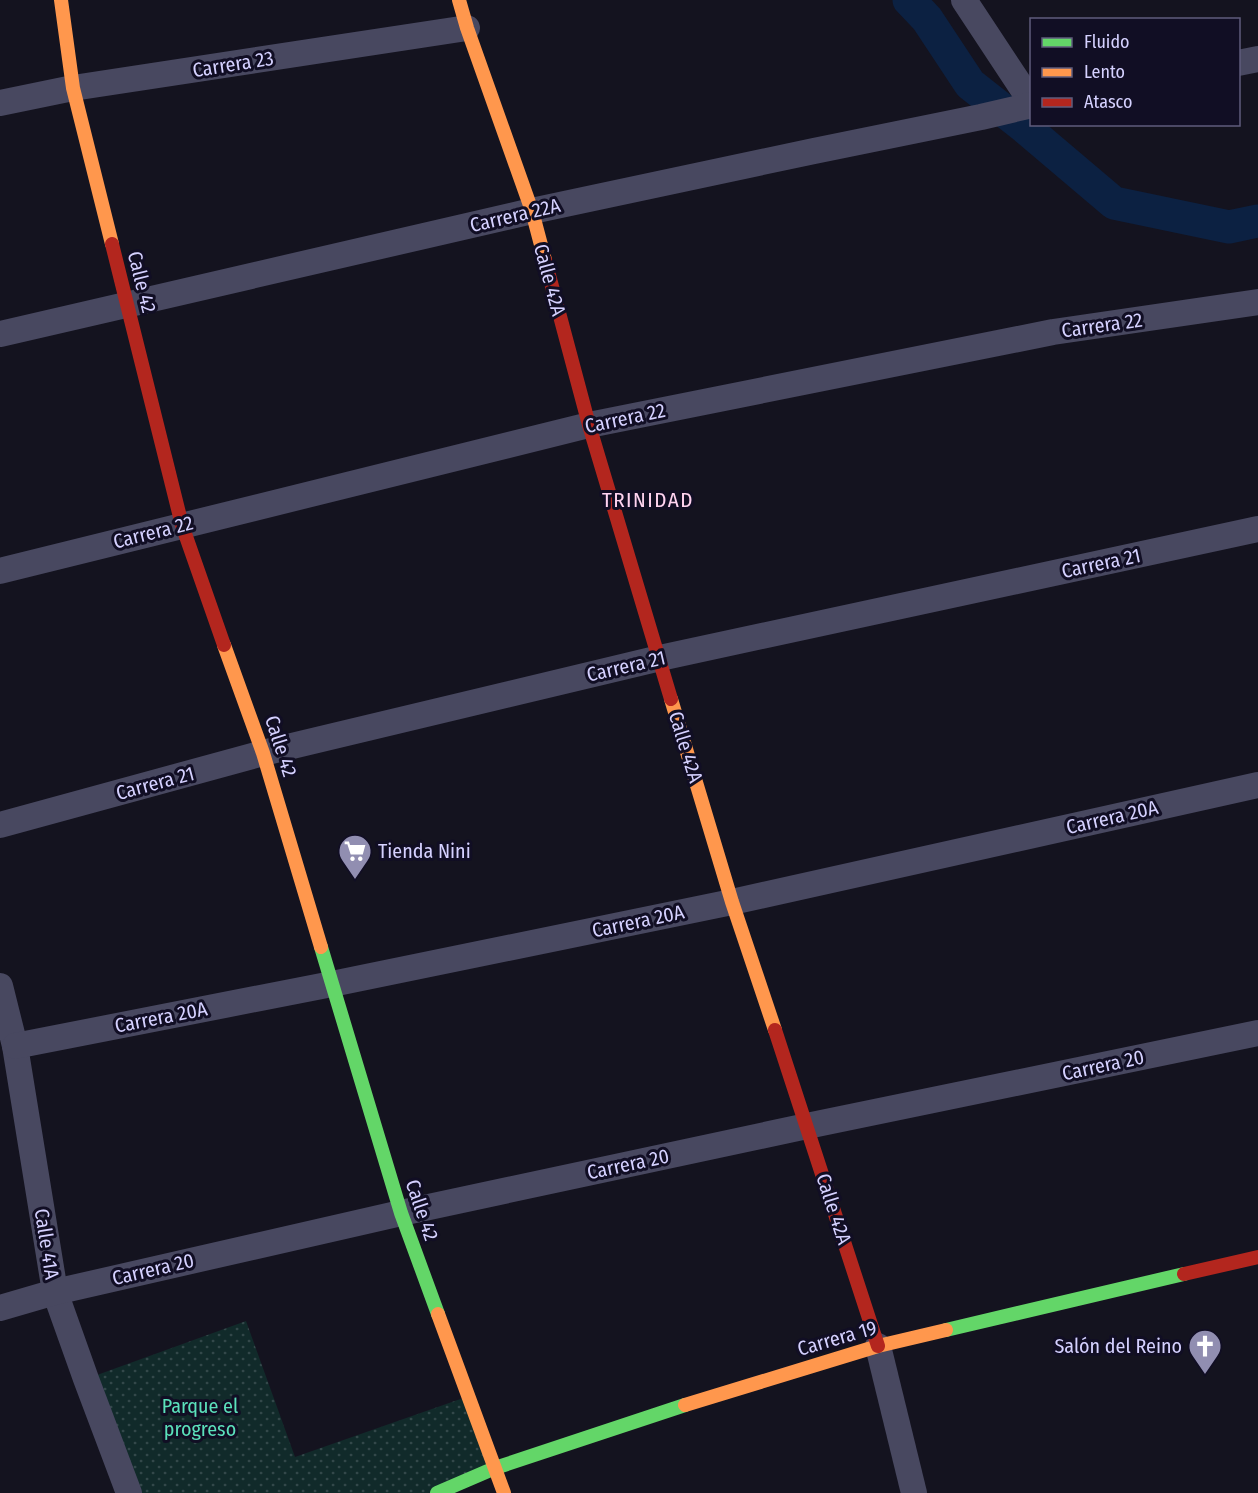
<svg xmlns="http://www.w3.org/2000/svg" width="1258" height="1493" viewBox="0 0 1258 1493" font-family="'Fira Sans Condensed',sans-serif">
	<defs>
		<pattern id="park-dots" width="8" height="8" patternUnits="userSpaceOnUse" patternTransform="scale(1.5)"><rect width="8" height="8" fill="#112a2a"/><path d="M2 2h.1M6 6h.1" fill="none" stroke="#33484a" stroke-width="1.8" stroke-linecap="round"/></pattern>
	</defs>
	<rect width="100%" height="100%" fill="#14131f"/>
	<polygon fill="url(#park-dots)" points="246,1321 295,1457 469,1396 495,1468 437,1493 129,1493 86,1379"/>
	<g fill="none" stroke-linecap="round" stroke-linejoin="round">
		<polyline stroke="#0c2142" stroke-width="33" points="909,0 927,19 970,84 1022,125 1114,203 1229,227 1258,221"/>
		<g stroke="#484860" stroke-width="26">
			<polyline points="964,0 1032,103"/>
			<polyline points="1238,63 1258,59"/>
			<polyline points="0,103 73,88 467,28"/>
			<polyline points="0,334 532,211 814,151 981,117 1032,105"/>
			<polyline points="0,571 589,425 1053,332 1258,302"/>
			<polyline points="0,825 263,753 660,658 1258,529"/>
			<polyline points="0,986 15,1046 55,1292 86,1379 129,1493"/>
			<polyline points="15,1046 332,984 732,902 1258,785"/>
			<polyline points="0,1308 55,1292 401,1213 807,1126 1258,1033"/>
			<polyline points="878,1346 914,1493"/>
		</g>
		<g stroke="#63d668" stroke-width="14">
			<polyline points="321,947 401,1213 438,1314"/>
			<polyline points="946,1330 1184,1274"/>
			<polyline points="437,1493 495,1468 685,1405"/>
		</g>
		<g stroke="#ff974d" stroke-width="14">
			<polyline points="61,0 73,88 112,244"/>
			<polyline points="459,0 467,28 532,211 545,260"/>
			<polyline points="224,645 263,753 321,947"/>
			<polyline points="671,699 732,902 775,1030"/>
			<polyline points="438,1314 504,1493"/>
			<polyline points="685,1405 878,1346 946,1330"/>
		</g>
		<g stroke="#b3261e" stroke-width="14">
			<polyline points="112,244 182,525 224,645"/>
			<polyline points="545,260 589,425 671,699"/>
			<polyline points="775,1030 878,1346"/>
			<polyline points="1184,1274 1258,1257"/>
		</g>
	</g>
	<defs>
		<symbol id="supermarket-pin" viewBox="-11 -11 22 30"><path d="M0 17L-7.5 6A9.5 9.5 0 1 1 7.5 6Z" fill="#918eb1" stroke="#110e24"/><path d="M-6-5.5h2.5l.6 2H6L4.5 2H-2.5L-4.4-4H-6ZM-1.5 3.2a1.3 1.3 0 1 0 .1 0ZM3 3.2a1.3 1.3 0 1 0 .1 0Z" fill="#fff"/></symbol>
		<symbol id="church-pin" viewBox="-11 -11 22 30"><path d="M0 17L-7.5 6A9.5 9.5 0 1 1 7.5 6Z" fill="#918eb1" stroke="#110e24"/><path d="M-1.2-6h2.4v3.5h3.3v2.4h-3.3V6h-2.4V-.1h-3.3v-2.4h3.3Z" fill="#fff"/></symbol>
	</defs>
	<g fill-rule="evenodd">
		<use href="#supermarket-pin" x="336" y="832" width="38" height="52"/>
		<use href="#church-pin" x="1186" y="1327" width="38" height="52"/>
	</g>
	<g text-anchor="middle" stroke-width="6" stroke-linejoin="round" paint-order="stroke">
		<g font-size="20" fill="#d5d1ff" stroke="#110e24">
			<text transform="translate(233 64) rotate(-9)" y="7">Carrera 23</text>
			<text transform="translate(515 215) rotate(-13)" y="7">Carrera 22A</text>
			<text transform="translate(550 280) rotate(75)" y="7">Calle 42A</text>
			<text transform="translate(142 282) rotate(76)" y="7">Calle 42</text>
			<text transform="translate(1102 325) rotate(-8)" y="7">Carrera 22</text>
			<text transform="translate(625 418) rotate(-12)" y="7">Carrera 22</text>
			<text transform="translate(153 532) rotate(-14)" y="7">Carrera 22</text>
			<text transform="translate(1101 563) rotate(-12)" y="7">Carrera 21</text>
			<text transform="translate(626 666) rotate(-13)" y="7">Carrera 21</text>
			<text transform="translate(281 746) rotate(72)" y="7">Calle 42</text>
			<text transform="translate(686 747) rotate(73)" y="7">Calle 42A</text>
			<text transform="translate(155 783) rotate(-15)" y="7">Carrera 21</text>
			<text transform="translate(1112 817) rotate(-13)" y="7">Carrera 20A</text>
			<text transform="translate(638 921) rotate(-12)" y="7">Carrera 20A</text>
			<text transform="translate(161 1017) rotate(-11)" y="7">Carrera 20A</text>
			<text transform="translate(1103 1065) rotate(-12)" y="7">Carrera 20</text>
			<text transform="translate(628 1164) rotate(-12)" y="7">Carrera 20</text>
			<text transform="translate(834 1209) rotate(72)" y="7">Calle 42A</text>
			<text transform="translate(422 1210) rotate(71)" y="7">Calle 42</text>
			<text transform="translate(47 1244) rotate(81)" y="7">Calle 41A</text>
			<text transform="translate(153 1269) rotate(-13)" y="7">Carrera 20</text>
			<text transform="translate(837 1338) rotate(-16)" y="7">Carrera 19</text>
		</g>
		<g font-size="20" fill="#d5d1ff" stroke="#110e24" text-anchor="start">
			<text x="378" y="858">Tienda Nini</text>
			<text x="1182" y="1353" text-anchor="end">Salón del Reino</text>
		</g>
		<g font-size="20" fill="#5be1bb" stroke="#110e24">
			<text x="200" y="1413">Parque el<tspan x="200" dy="23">progreso</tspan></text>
		</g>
		<g font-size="21" letter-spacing="1.5" fill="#ffd3f0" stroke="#110e24">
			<text x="648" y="507">TRINIDAD</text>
		</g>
	</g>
	<rect x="1030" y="18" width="210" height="108" fill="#110e24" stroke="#5f5c7c" stroke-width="1.5"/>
	<rect x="1042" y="38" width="30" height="9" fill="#63d668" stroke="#5f5c7c" stroke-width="1.5"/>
	<text x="1084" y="48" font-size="18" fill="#d5d1ff">Fluido</text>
	<rect x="1042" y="68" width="30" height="9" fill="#ff974d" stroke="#5f5c7c" stroke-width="1.5"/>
	<text x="1084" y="78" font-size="18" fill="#d5d1ff">Lento</text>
	<rect x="1042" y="98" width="30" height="9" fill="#b3261e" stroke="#5f5c7c" stroke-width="1.5"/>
	<text x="1084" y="108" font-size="18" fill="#d5d1ff">Atasco</text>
</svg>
